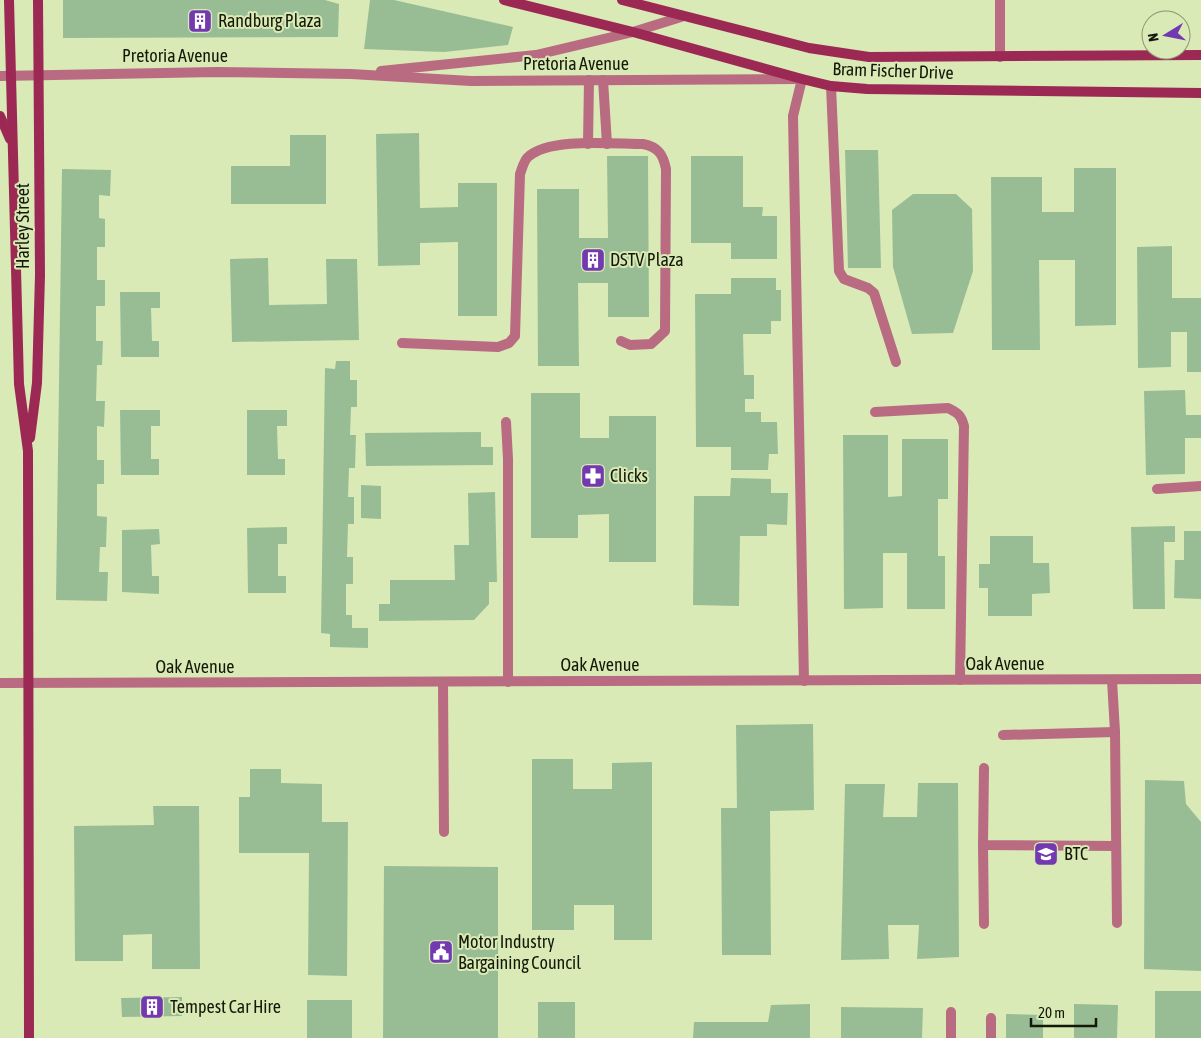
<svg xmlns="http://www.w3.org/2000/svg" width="1201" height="1038" viewBox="0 0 1201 1038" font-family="'Asap Condensed',sans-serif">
	<rect width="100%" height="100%" fill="#d9eab7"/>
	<g fill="#98bd95">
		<polygon points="63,0 325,0 339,4 338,37 63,38"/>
		<polygon points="370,0 394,0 513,27 508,45 444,52 364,49"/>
		<polygon points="419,133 420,208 458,207 458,183 497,183 497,316 458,316 458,242 420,243 420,265 378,266 376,134"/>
		<polygon points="290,135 326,135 326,204 231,204 231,166 290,166"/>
		<polygon points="845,150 878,150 881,268 848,268"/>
		<polygon points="607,156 648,156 649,317 608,317 608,283 578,283 579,366 538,366 537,189 579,189 579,238 608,238"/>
		<polygon points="691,156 743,156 743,207 763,207 762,216 777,216 777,259 731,259 731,243 691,243"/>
		<polygon points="1074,168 1116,168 1116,325 1075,326 1075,260 1039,260 1040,350 992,350 991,177 1042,177 1042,212 1074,212"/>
		<polygon points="62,169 111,170 110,196 99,195 99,218 105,219 105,247 97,247 97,280 105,280 105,306 96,306 96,341 103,341 102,365 97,365 96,401 105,401 104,427 97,426 97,460 104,460 104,484 97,484 97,516 107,517 106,547 100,547 99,572 108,572 107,601 56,600"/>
		<polygon points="913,194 956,194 972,209 973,271 953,333 912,334 893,267 892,210"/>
		<polygon points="1172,246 1172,298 1201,298 1201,372 1187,372 1187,332 1171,332 1171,367 1138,368 1137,247"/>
		<polygon points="268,258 269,305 327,304 326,259 357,259 359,340 232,342 230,259"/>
		<polygon points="731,278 776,278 776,290 781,290 781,321 771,321 771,334 743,334 744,375 754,375 754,399 745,399 745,412 761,412 761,422 777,422 778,454 769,454 768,470 731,470 731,447 696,447 695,294 731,294"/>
		<polygon points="120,292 160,292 160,308 151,308 152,341 159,341 159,357 121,357"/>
		<polygon points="336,361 350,361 350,380 357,380 357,407 351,407 350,435 356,435 355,468 349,468 348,497 354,497 354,524 348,524 347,557 353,557 353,584 346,584 346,615 352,615 352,628 368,628 368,648 330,647 330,634 321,633 325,368 335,369"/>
		<polygon points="1185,390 1186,415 1201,415 1201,438 1185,438 1185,474 1146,475 1144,391"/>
		<polygon points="531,393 580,393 580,438 609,438 609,416 656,416 656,562 609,562 609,514 578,515 578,538 531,538"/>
		<polygon points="120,410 160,410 160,426 151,426 151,459 159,459 159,475 121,475"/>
		<polygon points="247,410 287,410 287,426 277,426 278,459 285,459 285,475 247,475"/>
		<polygon points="481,432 481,447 493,447 493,465 366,466 365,433"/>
		<polygon points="843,435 888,435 888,497 902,496 902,439 948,439 948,499 938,499 938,556 945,556 945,609 907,609 907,553 883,553 883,608 844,609"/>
		<polygon points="731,478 771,479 771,493 788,493 787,525 767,524 767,536 740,536 739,606 693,605 694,496 730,496"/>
		<polygon points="361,485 381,486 381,519 361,518"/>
		<polygon points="495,492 497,582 489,582 489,604 474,620 379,621 379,604 390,604 390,580 455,580 454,545 469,545 468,493"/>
		<polygon points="1175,526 1175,542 1164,542 1165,609 1133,609 1131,527"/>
		<polygon points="287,527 287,544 278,544 278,576 286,576 286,593 248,593 247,528"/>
		<polygon points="159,529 160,544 151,545 152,576 159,576 159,594 122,592 122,530"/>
		<polygon points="1184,531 1201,531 1201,599 1174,598 1175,560 1184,560"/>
		<polygon points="990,536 1033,536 1033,563 1049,563 1050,593 1032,594 1032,616 988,616 988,588 979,588 979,564 990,564"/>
		<polygon points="813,724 814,810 770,811 771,955 722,955 721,808 737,808 736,725"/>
		<polygon points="532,759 573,759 573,789 612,789 612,763 652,762 652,940 614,940 614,905 574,905 574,930 532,930"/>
		<polygon points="250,769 281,769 281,783 322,784 322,822 348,822 347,976 308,975 309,853 239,853 239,797 250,797"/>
		<polygon points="1145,780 1184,781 1186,804 1201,822 1201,971 1144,969"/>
		<polygon points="918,783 958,783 959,957 917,959 919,925 888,925 889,959 841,960 845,784 885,784 883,817 917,817"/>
		<polygon points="153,806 199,806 200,969 152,969 152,934 123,935 123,961 75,961 74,826 154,825"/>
		<polygon points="384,866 498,867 498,1038 383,1038"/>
		<rect x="1155" y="991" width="46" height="47"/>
		<polygon points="182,997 182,1016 122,1017 121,998"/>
		<rect x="307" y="1000" width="45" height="38"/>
		<rect x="538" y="1002" width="37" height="36"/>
		<polygon points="810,1004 810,1038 693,1038 694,1022 768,1022 771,1005"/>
		<polygon points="1074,1004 1118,1005 1117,1038 1074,1038"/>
		<polygon points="841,1007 923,1008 922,1038 841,1038"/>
		<polygon points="1006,1014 1043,1015 1043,1038 1006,1038"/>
	</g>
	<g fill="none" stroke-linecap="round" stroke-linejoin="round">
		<g stroke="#b96b81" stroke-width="10">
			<polyline points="1000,57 1000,0"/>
			<polyline points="802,79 793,116 804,681"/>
			<polyline points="603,80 607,144"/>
			<polyline points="831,86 839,271 844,279 868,288 874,293 896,362"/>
			<polyline points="588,144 589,80"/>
			<path d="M 402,343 L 498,347 L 509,343 L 515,336 L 520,174 C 522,169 524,160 528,157 C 549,137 614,144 643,144 C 658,147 663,154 666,169 L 665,331 L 651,344 L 630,345 L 621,341"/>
			<path d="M 875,412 L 948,408 C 958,413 961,415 964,426 L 960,680"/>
			<polyline points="506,422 508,459 508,682"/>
			<polyline points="1157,489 1201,486"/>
			<polyline points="1112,680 1115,732 1117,923"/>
			<polyline points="443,682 444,832"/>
			<polyline points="1003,735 1115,732"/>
			<polyline points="984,768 983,845 1116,846"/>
			<polyline points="983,845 984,924"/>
			<polyline points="991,1018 991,1038"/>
			<polyline points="951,1038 951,1012"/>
		</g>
		<g stroke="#b96b81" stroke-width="10">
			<polyline points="381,71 536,55 633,32 681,17"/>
			<polyline points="0,76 217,72 351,74 471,81 796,79"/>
			<polyline points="0,683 1201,679"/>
		</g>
		<g stroke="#9c2954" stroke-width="10">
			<polyline points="9,0 19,384 28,451 29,1038"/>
			<polyline points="504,0 633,32 802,79 831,86 867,89 1201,93"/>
			<polyline points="622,0 809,48 869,57 1201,55"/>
			<polyline points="0,116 10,139"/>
			<polyline points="30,438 37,383 40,275 38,0"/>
		</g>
	</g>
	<defs>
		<symbol id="building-square" viewBox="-11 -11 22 22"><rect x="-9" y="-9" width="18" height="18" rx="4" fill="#7339af" stroke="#d9eab7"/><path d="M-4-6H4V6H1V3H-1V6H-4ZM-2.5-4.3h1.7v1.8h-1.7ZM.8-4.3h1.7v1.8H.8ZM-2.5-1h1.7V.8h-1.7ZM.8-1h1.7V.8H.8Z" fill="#fff"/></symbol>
		<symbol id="pharmacy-square" viewBox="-11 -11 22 22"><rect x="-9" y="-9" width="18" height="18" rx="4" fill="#7339af" stroke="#d9eab7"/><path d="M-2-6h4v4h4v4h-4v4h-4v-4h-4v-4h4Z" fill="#fff"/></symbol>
		<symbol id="university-square" viewBox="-11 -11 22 22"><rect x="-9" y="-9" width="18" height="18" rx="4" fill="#7339af" stroke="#d9eab7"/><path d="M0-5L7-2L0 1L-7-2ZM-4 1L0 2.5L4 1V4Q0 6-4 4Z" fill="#fff"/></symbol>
		<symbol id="civic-square" viewBox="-11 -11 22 22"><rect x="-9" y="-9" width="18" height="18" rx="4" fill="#7339af" stroke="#d9eab7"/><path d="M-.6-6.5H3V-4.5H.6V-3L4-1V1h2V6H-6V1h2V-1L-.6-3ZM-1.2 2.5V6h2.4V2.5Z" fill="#fff"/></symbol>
	</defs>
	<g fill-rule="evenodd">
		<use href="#building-square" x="186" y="7" width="28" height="28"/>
		<use href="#building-square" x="579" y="246" width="28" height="28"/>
		<use href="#pharmacy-square" x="579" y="462" width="28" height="28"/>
		<use href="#university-square" x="1032" y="840" width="28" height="28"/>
		<use href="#civic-square" x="427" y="938" width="28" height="28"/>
		<use href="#building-square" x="138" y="993" width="28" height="28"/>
	</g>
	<g text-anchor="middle" stroke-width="4" stroke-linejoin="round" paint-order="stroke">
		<g font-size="18" fill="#141907" stroke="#d9eab7" text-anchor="start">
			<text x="218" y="27">Randburg Plaza</text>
			<text x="610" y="266">DSTV Plaza</text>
			<text x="610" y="482">Clicks</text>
			<text x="1064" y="860">BTC</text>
			<text x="458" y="948">Motor Industry<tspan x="458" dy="21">Bargaining Council</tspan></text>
			<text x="170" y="1013">Tempest Car Hire</text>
		</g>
		<g font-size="18" fill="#141907" stroke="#d9eab7">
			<text x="175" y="62">Pretoria Avenue</text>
			<text x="576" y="70">Pretoria Avenue</text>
			<text transform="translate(893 71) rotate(2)" y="6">Bram Fischer Drive</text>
			<text transform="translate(23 226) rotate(-90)" y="6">Harley Street</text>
			<text x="1005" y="670">Oak Avenue</text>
			<text x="600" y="671">Oak Avenue</text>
			<text x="195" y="673">Oak Avenue</text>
		</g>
	</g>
	<g transform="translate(1166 35) rotate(260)"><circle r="24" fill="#d9eab7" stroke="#8a9671"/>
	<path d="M0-4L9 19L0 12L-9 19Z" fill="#7339af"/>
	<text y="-8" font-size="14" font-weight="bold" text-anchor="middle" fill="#141907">N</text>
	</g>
	<path d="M1031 1018v8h65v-8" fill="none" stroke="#141907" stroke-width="2.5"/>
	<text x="1038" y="1018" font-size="15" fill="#141907" stroke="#d9eab7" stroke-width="4" paint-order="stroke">20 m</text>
</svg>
